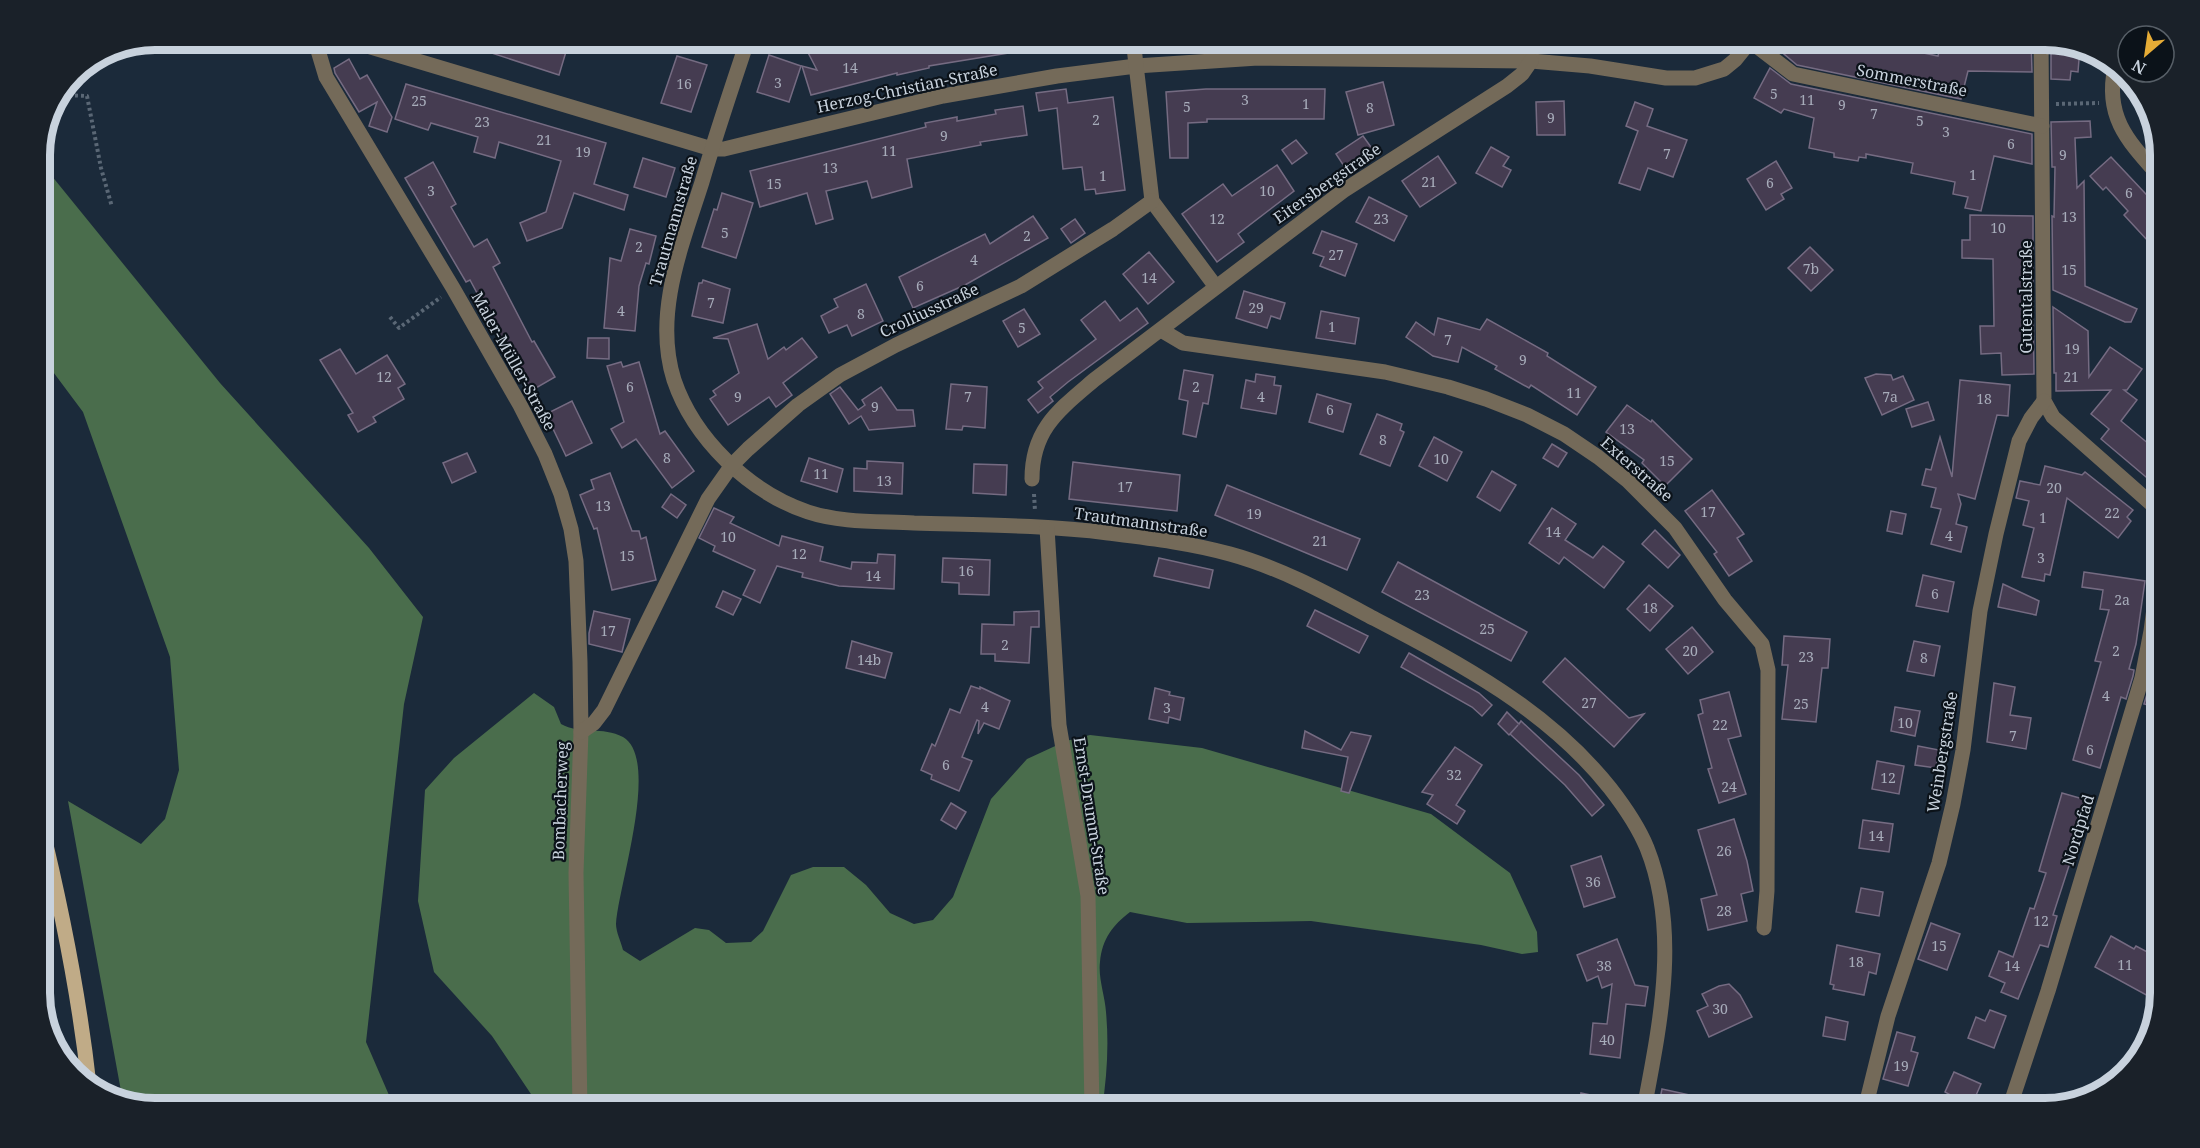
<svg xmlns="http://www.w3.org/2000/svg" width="2200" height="1148" viewBox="0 0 2200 1148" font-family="'Noto Serif',serif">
	<rect width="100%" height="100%" fill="#1b2a3a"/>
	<g fill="#4a6d4c">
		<polygon points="51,175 220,383 369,548 423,617 404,704 366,1042 395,1109 154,1109 123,1102 68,801 141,844 165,819 179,770 170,657 83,412 39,353 39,240"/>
		<path d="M 534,693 L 554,707 L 561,724 C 580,735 603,726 623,737 C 661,759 618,887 616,924 C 616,932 621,942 623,950 L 640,961 L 695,928 L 709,930 L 726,943 L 751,942 L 763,931 L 791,875 L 813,867 L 844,867 L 866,885 L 890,913 L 914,924 L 933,920 L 953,897 L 991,799 L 1027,759 L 1066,741 L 1090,735 L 1202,748 L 1431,814 L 1510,873 L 1537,932 L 1538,952 L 1522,954 L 1481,945 L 1311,921 L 1187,923 L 1130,912 C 1113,925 1102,939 1100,962 C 1098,978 1105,996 1106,1012 C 1109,1044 1107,1077 1102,1109 L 541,1109 L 492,1036 L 434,972 L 418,901 L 425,790 L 454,758 Z"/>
	</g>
	<g fill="#453c51" stroke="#756b82" stroke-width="1.5">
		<polygon points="458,39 549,39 568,45 559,75 458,42"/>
		<polygon points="801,39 1044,39 1045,47 929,66 929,68 897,75 897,73 811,95 802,66 817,70"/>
		<polygon points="1766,39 1882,39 1881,44 1938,56 1942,39 2031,39 2032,72 1968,71 1961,99 1797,65"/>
		<polygon points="2051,40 2080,47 2078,72 2071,71 2070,80 2051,79"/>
		<polygon points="769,55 801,66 789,102 757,92"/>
		<polygon points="677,56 707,65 691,112 661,103"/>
		<polygon points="349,59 360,79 367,75 392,117 387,132 369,126 377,102 359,112 335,73 334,68"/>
		<polygon points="1770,68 1791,84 2032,134 2032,164 1994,156 1981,211 1965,208 1968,197 1953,194 1955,182 1911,173 1913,163 1866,154 1866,158 1859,157 1858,161 1834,157 1834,153 1809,148 1814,118 1784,109 1781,113 1754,98"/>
		<polygon points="1383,82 1394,125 1358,135 1346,92"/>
		<polygon points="406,84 606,143 594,184 628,195 624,210 574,193 562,228 527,241 520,223 546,212 561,161 499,142 495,158 474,152 478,137 431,123 428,130 395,119"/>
		<polygon points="1066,89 1068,103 1113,97 1125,190 1096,194 1095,189 1085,190 1082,167 1063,169 1057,108 1039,111 1036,93"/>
		<polygon points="1206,89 1325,89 1324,119 1207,119 1207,122 1188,123 1188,158 1170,158 1166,92"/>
		<polygon points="1564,101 1565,135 1537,135 1536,102"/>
		<polygon points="1635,102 1653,109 1647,126 1687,140 1673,177 1648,168 1640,190 1619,183 1638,131 1626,126"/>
		<polygon points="1023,106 1027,135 980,142 981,145 907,159 912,187 872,198 867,181 826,191 833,219 816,224 807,193 760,207 750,171 926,127 925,123 957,117 957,121 996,114 995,110"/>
		<polygon points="2090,121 2091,137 2075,138 2077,188 2084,181 2085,286 2137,309 2131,322 2125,322 2053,290 2052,216 2054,217 2055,167 2052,167 2051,122"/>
		<polygon points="1363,136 1376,154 1343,177 1346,169 1336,154"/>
		<polygon points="1296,140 1307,153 1292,164 1282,150"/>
		<polygon points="1491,147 1509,157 1503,166 1511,170 1502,187 1476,173"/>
		<polygon points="1438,156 1456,183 1420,207 1402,181"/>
		<polygon points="2111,157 2161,210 2161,255 2124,215 2128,211 2106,187 2103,190 2090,176"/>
		<polygon points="643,158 675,168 666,197 634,187"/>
		<polygon points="1776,161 1792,188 1781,194 1784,199 1766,210 1747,179"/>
		<polygon points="433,162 456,204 451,207 474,247 487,239 500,263 493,267 532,342 534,341 555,377 529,392 508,356 510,355 470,280 466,282 405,178"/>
		<polygon points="1277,165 1294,191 1238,234 1244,242 1217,262 1182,214 1223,184 1232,196"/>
		<polygon points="722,193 753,203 736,258 702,247 714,209 717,210"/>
		<polygon points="1369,197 1407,216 1394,241 1356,222"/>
		<polygon points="1970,215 2033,216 2033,286 2030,291 2033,293 2034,374 2002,375 2001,353 1981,354 1980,326 1994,326 1993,259 1962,258 1962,240 1970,240"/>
		<polygon points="1033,216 1048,238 965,285 913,308 899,277 985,234 990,244"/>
		<polygon points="1075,219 1085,233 1071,243 1061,229"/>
		<polygon points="630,229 656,236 649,264 646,263 639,286 635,331 604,328 610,258 621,261"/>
		<polygon points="1322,231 1357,244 1345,276 1320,266 1324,257 1313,253"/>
		<polygon points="1810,247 1833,270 1811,291 1788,268"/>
		<polygon points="1149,252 1174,282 1148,304 1123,274"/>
		<polygon points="703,280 730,289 723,323 692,316 699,283 702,283"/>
		<polygon points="866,284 883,321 852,336 847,325 829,333 821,316 838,307 834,299"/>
		<polygon points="1244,291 1285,303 1280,319 1271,316 1267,328 1236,318"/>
		<polygon points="1105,301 1120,321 1137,308 1148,323 1068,382 1050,397 1053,401 1038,413 1028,400 1043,388 1038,382 1096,339 1081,320"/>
		<polygon points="2053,307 2088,331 2089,377 2110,347 2142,369 2127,390 2124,390 2137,400 2121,421 2161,454 2161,459 2146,477 2101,439 2109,429 2091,414 2111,390 2056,391 2056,373 2054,373"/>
		<polygon points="1024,309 1040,334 1018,347 1003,321"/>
		<polygon points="1321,311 1359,318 1355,344 1316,338"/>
		<polygon points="1438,318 1480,330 1487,319 1548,353 1547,356 1596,387 1577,415 1531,385 1529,388 1495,369 1497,366 1462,347 1458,362 1433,356 1406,337 1416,322 1434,335"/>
		<polygon points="757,324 768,359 784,347 786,350 802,338 817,357 783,383 792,395 776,407 769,397 728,425 710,399 716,395 713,391 739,373 728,339 713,338"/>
		<polygon points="588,338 609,338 609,359 587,358"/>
		<polygon points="340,349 356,374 387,355 405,384 398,388 404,399 373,417 376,422 358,432 348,415 353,413 320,360"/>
		<polygon points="621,362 623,367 639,362 660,434 665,431 694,471 672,488 636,439 622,448 611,429 624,422 607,366"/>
		<polygon points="1184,370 1213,375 1208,404 1203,403 1196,437 1183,434 1188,401 1179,399"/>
		<polygon points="1256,374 1275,377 1274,385 1281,386 1276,414 1241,408 1246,380 1255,382"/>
		<polygon points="1876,374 1891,375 1893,380 1903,376 1914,400 1882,415 1865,378"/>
		<polygon points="1960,380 2010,385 2008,416 1997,415 1975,499 1958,494 1961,504 1956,524 1967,527 1961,552 1931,544 1941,509 1931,507 1936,488 1922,485 1926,469 1931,470 1940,437 1952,477"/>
		<polygon points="951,384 987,387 985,428 963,426 962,430 946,429"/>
		<polygon points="840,387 858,410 865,405 862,400 881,387 897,410 913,410 915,426 869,430 861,416 849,424 830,394"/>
		<polygon points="1317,394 1351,404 1343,432 1309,422"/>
		<polygon points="572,401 592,443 566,456 546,414"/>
		<polygon points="1928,402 1934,420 1912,427 1906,409"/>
		<polygon points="1627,405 1651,422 1652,420 1692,459 1665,486 1642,463 1644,460 1606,432"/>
		<polygon points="1377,414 1402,424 1400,430 1404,432 1390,466 1360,454"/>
		<polygon points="1434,437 1462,452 1447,481 1419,466"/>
		<polygon points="1552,444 1567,453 1558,467 1543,458"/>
		<polygon points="467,453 476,472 452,483 443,463"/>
		<polygon points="809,458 843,469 837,492 801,481"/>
		<polygon points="867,461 903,463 902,494 854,491 854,468 867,469"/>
		<polygon points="1073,462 1180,475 1177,511 1069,499"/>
		<polygon points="974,464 1007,465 1006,495 973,493"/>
		<polygon points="2045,466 2082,475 2085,472 2133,510 2127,517 2131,521 2118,538 2067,498 2050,575 2045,574 2044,581 2022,577 2034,528 2023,525 2029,501 2016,498 2020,481 2040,485"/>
		<polygon points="1492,471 1516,485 1500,511 1477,497"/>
		<polygon points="610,473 632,531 639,531 641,539 646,537 656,580 612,590 597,528 594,529 580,495 594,489 591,480"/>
		<polygon points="1227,485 1360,539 1347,570 1215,515"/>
		<polygon points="1712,490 1744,534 1737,538 1752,561 1729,576 1714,554 1717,552 1685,511"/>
		<polygon points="671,494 686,505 677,518 662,507"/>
		<polygon points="714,508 734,517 730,523 779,546 782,536 823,547 820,561 851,569 852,562 877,563 878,554 895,555 894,589 839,586 802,577 803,573 777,566 760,603 743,595 755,570 713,551 715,546 699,538"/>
		<polygon points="1552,508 1576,524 1565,540 1593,558 1603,546 1624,562 1604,588 1564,557 1559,564 1529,543"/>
		<polygon points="1891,511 1906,514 1902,534 1887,531"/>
		<polygon points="1655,530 1680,555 1668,568 1642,544"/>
		<polygon points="943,558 990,560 989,595 959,594 959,583 942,582"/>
		<polygon points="1159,558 1213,570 1209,588 1154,576"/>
		<polygon points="1398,562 1527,632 1511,661 1382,592"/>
		<polygon points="2084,572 2145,581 2136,644 2129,669 2134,670 2133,676 2126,699 2121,697 2100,768 2073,760 2101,662 2095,661 2109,610 2100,609 2103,590 2082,587"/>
		<polygon points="1923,575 1954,582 1948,612 1916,606"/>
		<polygon points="2003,584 2039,601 2036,615 1998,607"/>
		<polygon points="1649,585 1673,606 1650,631 1627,609"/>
		<polygon points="723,591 741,599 733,615 716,607"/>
		<polygon points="1315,610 1368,636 1359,653 1307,626"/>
		<polygon points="594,611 630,619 622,652 589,644 589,633"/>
		<polygon points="1039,611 1039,627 1031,627 1029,663 995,661 995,654 981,654 982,624 1014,625 1014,612"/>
		<polygon points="1692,627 1713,652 1688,674 1666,649"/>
		<polygon points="1784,636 1830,639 1828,668 1822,668 1816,722 1782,719 1788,665 1782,665"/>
		<polygon points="852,641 892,653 885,678 846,668"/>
		<polygon points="1914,641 1940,646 1934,676 1907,671"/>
		<polygon points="1409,653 1479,693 1492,705 1482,716 1472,707 1401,667"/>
		<polygon points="1565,658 1629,718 1644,714 1614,747 1543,682"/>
		<polygon points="2153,675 2161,677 2161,708 2144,704"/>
		<polygon points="1994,683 2015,687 2010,715 2031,718 2026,749 1987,742"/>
		<polygon points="971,686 980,689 980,687 1010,701 999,729 984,723 978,734 979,721 977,720 962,757 972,761 959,791 931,779 932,775 921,770 932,744 935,746 950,709 960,713"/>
		<polygon points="1155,688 1170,692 1169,695 1184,698 1180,720 1169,717 1168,723 1149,719"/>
		<polygon points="1729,692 1741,736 1728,739 1746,794 1719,803 1708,769 1712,768 1698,715 1703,713 1700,700"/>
		<polygon points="1895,707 1920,711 1915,736 1891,731"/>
		<polygon points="1507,712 1519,724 1521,721 1579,775 1604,805 1592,816 1565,785 1510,734 1518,725 1509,735 1498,724"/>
		<polygon points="1305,731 1341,750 1351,732 1371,736 1349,793 1341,791 1348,757 1302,748"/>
		<polygon points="1918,746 1939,750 1936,768 1915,765"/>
		<polygon points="1455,747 1482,765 1456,805 1465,811 1457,824 1427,804 1433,795 1422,792"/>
		<polygon points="1877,761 1904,766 1899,794 1872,789"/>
		<polygon points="2062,793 2090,801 2053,915 2057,916 2048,947 2040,945 2018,999 2001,992 2005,983 1989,976 1999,951 2013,957 2030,908 2034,909 2046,873 2039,871"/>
		<polygon points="951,803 966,812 956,829 941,820"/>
		<polygon points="1734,819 1747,861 1753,891 1741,894 1747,921 1708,930 1701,899 1717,895 1698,830"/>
		<polygon points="1863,820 1893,824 1889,852 1859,848"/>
		<polygon points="1601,856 1615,897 1584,907 1571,866"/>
		<polygon points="1861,888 1883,892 1879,916 1856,912"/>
		<polygon points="1931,923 1960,934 1947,970 1918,959"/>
		<polygon points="2111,936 2134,949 2136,946 2157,957 2151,968 2161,973 2161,977 2150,997 2095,967"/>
		<polygon points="1617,939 1635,985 1648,987 1645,1006 1626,1004 1620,1058 1590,1054 1593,1023 1607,1024 1612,984 1602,988 1598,976 1587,981 1577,955"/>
		<polygon points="1837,945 1880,954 1876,974 1869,972 1864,995 1833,989 1834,985 1830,984"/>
		<polygon points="1729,984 1740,995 1752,1017 1709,1037 1697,1011 1708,1006 1702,994 1719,986"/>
		<polygon points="1990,1010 2006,1016 1994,1048 1968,1038 1976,1017 1985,1021"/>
		<polygon points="1826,1017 1848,1022 1845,1040 1823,1036"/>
		<polygon points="1897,1032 1915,1037 1911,1051 1918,1053 1908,1086 1883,1079"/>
		<polygon points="1954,1072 1981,1084 1970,1109 1951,1109 1956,1098 1945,1092"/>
		<polygon points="1662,1089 1722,1102 1722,1109 1658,1109"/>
		<polygon points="1581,1093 1624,1102 1623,1109 1578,1109"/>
	</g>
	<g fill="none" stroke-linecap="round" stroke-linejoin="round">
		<g stroke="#5a6775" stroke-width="4" stroke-dasharray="3 3" stroke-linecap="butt">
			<polyline points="63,95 87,96 101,168 112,207"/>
			<polyline points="2056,104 2099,103"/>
			<polyline points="390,317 399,328 441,297"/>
			<polyline points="1034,494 1035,511"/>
		</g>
		<g stroke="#746a59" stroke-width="15">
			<polyline points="317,39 317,47 326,77 453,288 520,405 545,454 561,494 571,529 576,561 580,662 581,732 576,873 580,1109"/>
			<polyline points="344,39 712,149 724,149 943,96 1057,76 1136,66 1258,58 1531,61 1590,66 1666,78 1695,78 1724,69 1735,60 1752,39"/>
			<path d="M 748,39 C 732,87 716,134 702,182 C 682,245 653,314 674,380 C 694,439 749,492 808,512 C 841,523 879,521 914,523 C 978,525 1044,525 1108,533 C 1148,538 1191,543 1230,554 C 1281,568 1328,594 1375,619 C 1461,664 1548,710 1610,788 C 1624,806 1638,826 1647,848 C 1680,931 1660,1024 1644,1109"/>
			<polyline points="1133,39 1152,201 1216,287"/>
			<polyline points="1528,39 1531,47 1531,61"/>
			<polyline points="2041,39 2044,401 2053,417 2155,507 2161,521"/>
			<polyline points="1750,41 1793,74 2042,126"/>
			<path d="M 2115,67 C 2104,118 2129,142 2161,178"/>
			<polyline points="1161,330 1183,343 1385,372 1448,387 1486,399 1527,415 1564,434 1598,457 1628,481 1675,528 1725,600 1762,644 1768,670 1767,891 1764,928"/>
			<path d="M 1032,479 C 1032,429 1059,410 1094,380 L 1343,191 L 1507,86 L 1522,74 L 1531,61"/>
			<polyline points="1047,528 1059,725 1088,896 1092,1109"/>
			<polyline points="581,732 594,723 604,710 708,499 732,465 748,449 798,405 840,375 896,345 1021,286 1113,229 1152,201"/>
			<polyline points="1865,1109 1888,1016 1939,863 1953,804 1963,750 1980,611 1996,534 2019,441 2031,418 2044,401"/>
			<polyline points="2009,1109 2048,991 2142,678 2151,631 2161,556"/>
		</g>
		<path stroke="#c0ab87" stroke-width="15" d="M 39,816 C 61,905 79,994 89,1085"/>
	</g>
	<g text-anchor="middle" stroke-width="4.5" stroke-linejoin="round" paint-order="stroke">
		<g font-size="14" fill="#a7acba">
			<text x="850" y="73">14</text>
			<text x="778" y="88">3</text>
			<text x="684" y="89">16</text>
			<text x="1774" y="99">5</text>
			<text x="1245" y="105">3</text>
			<text x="1807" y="105">11</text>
			<text x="419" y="106">25</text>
			<text x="1306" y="109">1</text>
			<text x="1842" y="110">9</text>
			<text x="1187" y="112">5</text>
			<text x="1370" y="113">8</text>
			<text x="1874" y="119">7</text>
			<text x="1551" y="123">9</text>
			<text x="1096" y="125">2</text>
			<text x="1920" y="126">5</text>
			<text x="482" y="127">23</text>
			<text x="1946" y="137">3</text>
			<text x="944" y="141">9</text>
			<text x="544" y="145">21</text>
			<text x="2011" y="149">6</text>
			<text x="889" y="156">11</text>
			<text x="583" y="157">19</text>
			<text x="1667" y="159">7</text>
			<text x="2063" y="160">9</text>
			<text x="830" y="173">13</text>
			<text x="1973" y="180">1</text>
			<text x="1103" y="181">1</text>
			<text x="1429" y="187">21</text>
			<text x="1770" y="188">6</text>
			<text x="774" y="189">15</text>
			<text x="431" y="196">3</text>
			<text x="1267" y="196">10</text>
			<text x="2129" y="198">6</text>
			<text x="2069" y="222">13</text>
			<text x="1217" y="224">12</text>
			<text x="1381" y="224">23</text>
			<text x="1998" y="233">10</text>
			<text x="725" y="238">5</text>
			<text x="1027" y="241">2</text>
			<text x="639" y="252">2</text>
			<text x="1336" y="260">27</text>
			<text x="974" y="265">4</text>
			<text x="1811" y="274">7b</text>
			<text x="2069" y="275">15</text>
			<text x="1149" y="283">14</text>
			<text x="920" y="291">6</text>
			<text x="711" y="308">7</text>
			<text x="1256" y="313">29</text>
			<text x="621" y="316">4</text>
			<text x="861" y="319">8</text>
			<text x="1332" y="332">1</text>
			<text x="1022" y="333">5</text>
			<text x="1448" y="345">7</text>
			<text x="2072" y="354">19</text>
			<text x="1523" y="365">9</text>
			<text x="384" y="382">12</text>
			<text x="2071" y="382">21</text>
			<text x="630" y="392">6</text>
			<text x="1196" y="392">2</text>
			<text x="1574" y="398">11</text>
			<text x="738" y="402">9</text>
			<text x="968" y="402">7</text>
			<text x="1261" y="402">4</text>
			<text x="1890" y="402">7a</text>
			<text x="1984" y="404">18</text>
			<text x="875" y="412">9</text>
			<text x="1330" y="415">6</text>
			<text x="1627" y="434">13</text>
			<text x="1383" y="445">8</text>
			<text x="667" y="463">8</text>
			<text x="1441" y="464">10</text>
			<text x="1667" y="466">15</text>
			<text x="821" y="479">11</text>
			<text x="884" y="486">13</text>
			<text x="1125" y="492">17</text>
			<text x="2054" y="493">20</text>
			<text x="603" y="511">13</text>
			<text x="1708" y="517">17</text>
			<text x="2112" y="518">22</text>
			<text x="1254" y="519">19</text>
			<text x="2043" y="523">1</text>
			<text x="1553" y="537">14</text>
			<text x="1949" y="541">4</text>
			<text x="728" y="542">10</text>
			<text x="1320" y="546">21</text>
			<text x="799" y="559">12</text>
			<text x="627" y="561">15</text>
			<text x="2041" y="563">3</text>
			<text x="966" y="576">16</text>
			<text x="873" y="581">14</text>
			<text x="1935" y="599">6</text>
			<text x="1422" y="600">23</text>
			<text x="2122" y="605">2a</text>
			<text x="1650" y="613">18</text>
			<text x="1487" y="634">25</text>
			<text x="608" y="636">17</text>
			<text x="1005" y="650">2</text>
			<text x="1690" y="656">20</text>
			<text x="2116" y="656">2</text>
			<text x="1806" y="662">23</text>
			<text x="1924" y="663">8</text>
			<text x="869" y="665">14b</text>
			<text x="2106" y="701">4</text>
			<text x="1589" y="708">27</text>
			<text x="1801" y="709">25</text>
			<text x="985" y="712">4</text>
			<text x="1167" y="713">3</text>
			<text x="1905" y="728">10</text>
			<text x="1720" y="730">22</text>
			<text x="2013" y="741">7</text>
			<text x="2090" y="755">6</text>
			<text x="946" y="770">6</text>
			<text x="1454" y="780">32</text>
			<text x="1888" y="783">12</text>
			<text x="1729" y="792">24</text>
			<text x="1876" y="841">14</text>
			<text x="1724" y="856">26</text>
			<text x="1593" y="887">36</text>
			<text x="1724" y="916">28</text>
			<text x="2041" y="926">12</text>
			<text x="1939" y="951">15</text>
			<text x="1856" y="967">18</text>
			<text x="2125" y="970">11</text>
			<text x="1604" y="971">38</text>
			<text x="2012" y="971">14</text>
			<text x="1720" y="1014">30</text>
			<text x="1607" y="1045">40</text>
			<text x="1901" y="1071">19</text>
		</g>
		<g font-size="16" fill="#c8d2dd" stroke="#0b1219">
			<text transform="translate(1912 80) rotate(11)" y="6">Sommerstraße</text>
			<text transform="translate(907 88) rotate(-12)" y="6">Herzog-Christian-Straße</text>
			<text transform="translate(1327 183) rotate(-35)" y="6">Eitersbergstraße</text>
			<text transform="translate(673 221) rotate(-74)" y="6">Trautmannstraße</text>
			<text transform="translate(2026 297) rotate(-90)" y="6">Gutentalstraße</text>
			<text transform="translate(929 310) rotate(-25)" y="6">Crolliusstraße</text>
			<text transform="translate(514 361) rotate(61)" y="6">Maler-Müller-Straße</text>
			<text transform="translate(1637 469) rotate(41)" y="6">Exterstraße</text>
			<text transform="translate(1141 522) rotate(8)" y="6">Trautmannstraße</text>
			<text transform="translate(1942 752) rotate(-81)" y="6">Weinbergstraße</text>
			<text transform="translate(560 801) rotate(-88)" y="6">Bombacherweg</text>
			<text transform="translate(1092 816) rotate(81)" y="6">Ernst-Drumm-Straße</text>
			<text transform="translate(2078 830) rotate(-73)" y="6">Nordpfad</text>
		</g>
	</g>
	<path d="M0 0H2200V1148H0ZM155 50H2045A105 105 0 0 1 2150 155V993A105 105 0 0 1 2045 1098H155A105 105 0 0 1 50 993V155A105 105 0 0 1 155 50Z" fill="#1a2129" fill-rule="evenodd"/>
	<path fill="none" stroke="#c8d2dd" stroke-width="8" d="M155 50H2045A105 105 0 0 1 2150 155V993A105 105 0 0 1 2045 1098H155A105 105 0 0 1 50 993V155A105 105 0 0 1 155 50Z"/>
	<g transform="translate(2146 54) rotate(209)"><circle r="28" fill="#0b1219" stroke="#575f67" stroke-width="1.5"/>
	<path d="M0-4.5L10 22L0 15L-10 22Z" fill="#e6ac36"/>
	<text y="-9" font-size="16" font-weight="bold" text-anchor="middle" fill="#c8d2dd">N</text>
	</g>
</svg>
